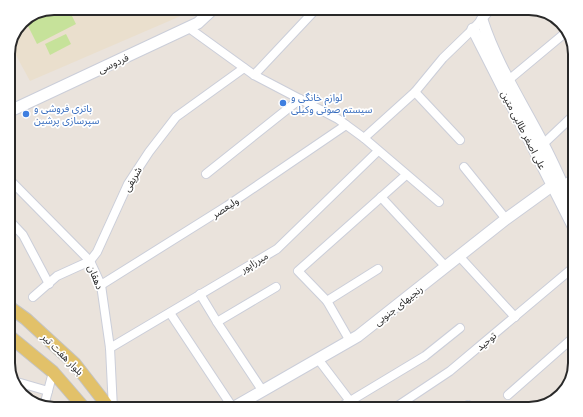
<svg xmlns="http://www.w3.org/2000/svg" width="583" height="417" viewBox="0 0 583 417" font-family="Mulish,'Noto Sans Arabic',sans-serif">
	<rect width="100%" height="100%" fill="#eae3dc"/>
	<polygon fill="#eadfcd" points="54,8 194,8 190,12 30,81 11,46 23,19"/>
	<g fill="#c6e29a">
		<polygon points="59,8 68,8 76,24 37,44 27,24"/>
		<polygon points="66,34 71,44 50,55 45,44"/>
	</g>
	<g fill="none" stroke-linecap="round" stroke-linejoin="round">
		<defs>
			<g id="street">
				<polyline points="189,28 254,75 338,119 364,138 439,202"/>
				<polyline points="254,75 317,8"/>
				<polyline points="505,83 565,33"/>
				<polyline points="415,92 460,140"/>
				<polyline points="364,138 415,92 443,58 473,29 492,8"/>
				<polyline points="539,148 575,114"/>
				<polyline points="464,167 506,219"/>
				<polyline points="206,174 300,99"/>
				<polyline points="8,178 90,261 101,285 110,348 113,409"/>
				<polyline points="557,185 563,186 575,176"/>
				<polyline points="381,197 446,267"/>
				<polyline points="8,219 23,235 49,284"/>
				<polyline points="459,256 515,317"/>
				<polyline points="101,285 227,206 346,125"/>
				<polyline points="200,294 217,322 262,390"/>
				<polyline points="33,297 57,276 90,261 97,252 128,184 149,152 176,117 244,68"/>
				<polyline points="327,301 378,269"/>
				<polyline points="170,313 233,408"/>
				<polyline points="217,322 276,287"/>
				<polyline points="350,341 327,301 298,271 406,175"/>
				<polyline points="110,348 277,249 378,151"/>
				<polyline points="318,359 356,409"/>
				<polyline points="17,382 48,391"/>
				<polyline points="508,395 575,336"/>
				<polyline points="44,406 53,372"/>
				<polyline points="337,409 425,356 460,328"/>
				<polyline points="393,409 450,371 575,266"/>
				<polyline points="462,409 468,405"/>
			</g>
			<g id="secondary">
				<path d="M 482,20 C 496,64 522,103 543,144 C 555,167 565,190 575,214"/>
				<polyline points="473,29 575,230"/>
				<polyline points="8,112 198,23 214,8"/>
				<polyline points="231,409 358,336 506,219 553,185"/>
			</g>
			<g id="primary">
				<polyline points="8,306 26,319 75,364 110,409"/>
				<polyline points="8,335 53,372 85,409"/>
			</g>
		</defs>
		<use href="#street" stroke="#cbced9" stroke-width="10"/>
		<use href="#secondary" stroke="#cbced9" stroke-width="13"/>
		<use href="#primary" stroke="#c3c3c3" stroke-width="14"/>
		<use href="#street" stroke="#fff" stroke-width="8"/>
		<use href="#secondary" stroke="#fff" stroke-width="11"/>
		<use href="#primary" stroke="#e2c169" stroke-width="12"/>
	</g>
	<g fill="#3f7fe0" stroke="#fff" stroke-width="1.5">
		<circle cx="283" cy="103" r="4"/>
		<circle cx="26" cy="114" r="4"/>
	</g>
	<g text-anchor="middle" stroke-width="3.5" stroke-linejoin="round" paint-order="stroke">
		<g font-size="10" fill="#292929" stroke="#fff">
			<text transform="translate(113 63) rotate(-25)" y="4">فردوسی</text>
			<text transform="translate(524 130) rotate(63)" y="4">علی اصغر طالبی متین</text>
			<text transform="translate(132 179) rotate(-60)" y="4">شریفی</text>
			<text transform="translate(225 207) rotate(-33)" y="4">ولیعصر</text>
			<text transform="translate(254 262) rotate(-31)" y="4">میرزاپور</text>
			<text transform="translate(96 277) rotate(68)" y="4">دهقان</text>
			<text transform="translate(398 305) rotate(-38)" y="4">رنجیهای جنوبی</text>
			<text transform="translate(486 341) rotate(-40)" y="4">توحید</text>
			<text transform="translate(63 354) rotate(45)" y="4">بلوار هفت تیر</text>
		</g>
		<g font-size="10" fill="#366cbe" stroke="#fff" text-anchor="start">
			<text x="291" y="101">لوازم خانگی و<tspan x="291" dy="12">سیستم صوتی وکیلی</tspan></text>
			<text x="34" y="112">باتری فروشی و<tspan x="34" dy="12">سپرسازی پرشین</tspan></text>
		</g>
	</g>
	<path d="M0 0H583V417H0ZM54 15H529A39 39 0 0 1 568 54V363A39 39 0 0 1 529 402H54A39 39 0 0 1 15 363V54A39 39 0 0 1 54 15Z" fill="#fff" fill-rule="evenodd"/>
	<path fill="none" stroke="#292929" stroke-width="2" d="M54 15H529A39 39 0 0 1 568 54V363A39 39 0 0 1 529 402H54A39 39 0 0 1 15 363V54A39 39 0 0 1 54 15Z"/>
</svg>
